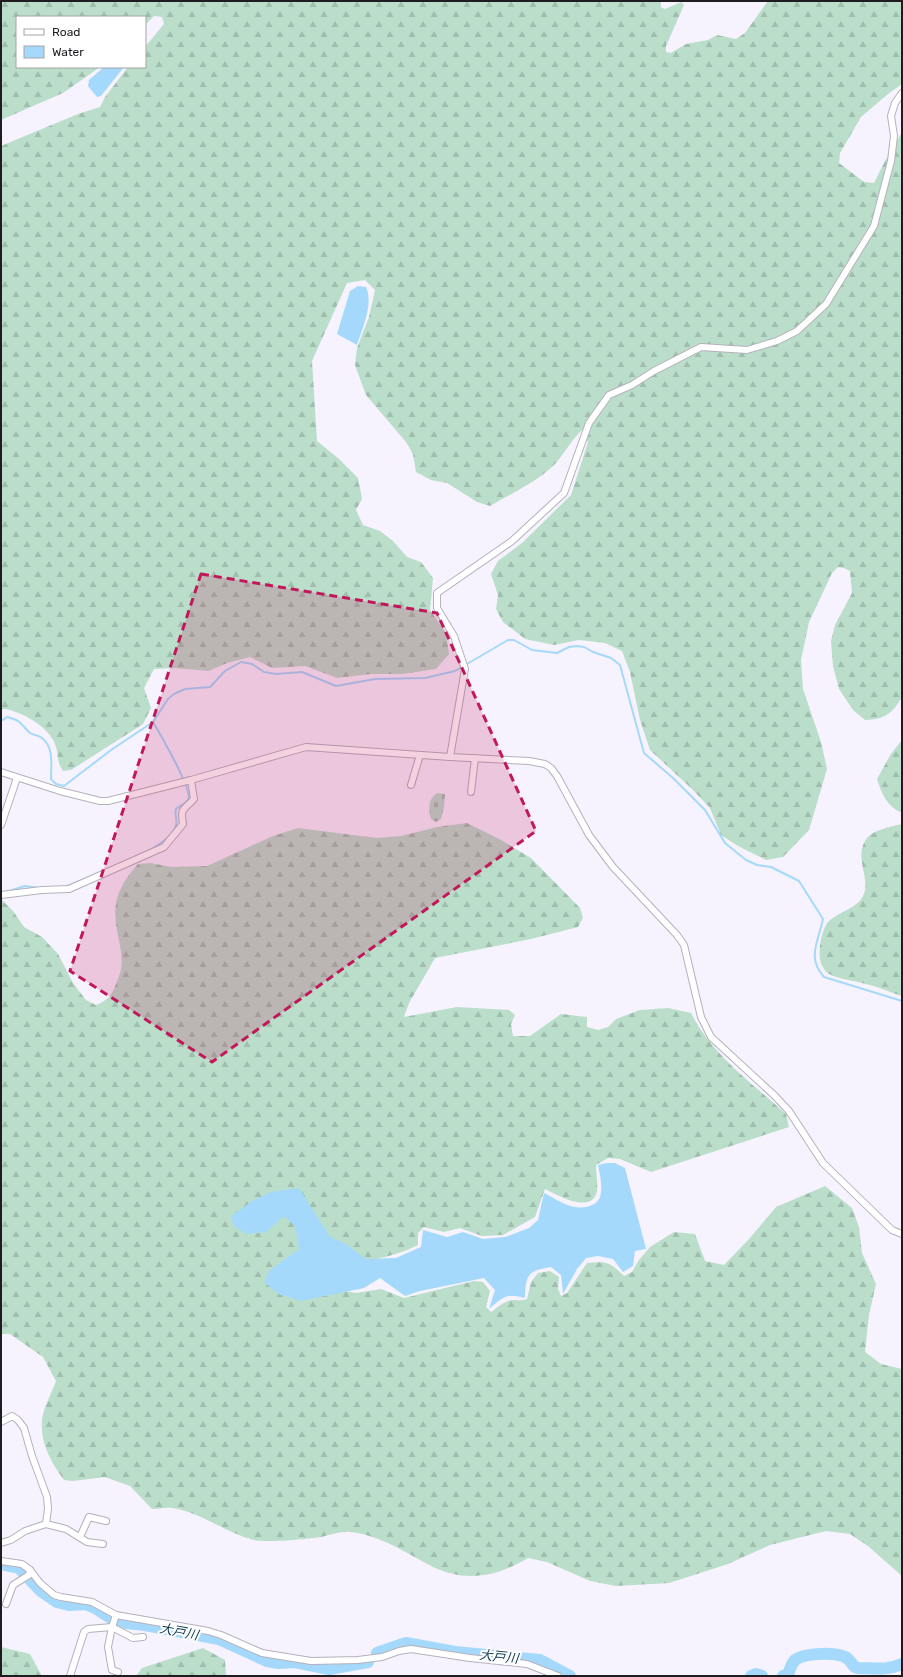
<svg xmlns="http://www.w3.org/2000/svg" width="903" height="1677" viewBox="0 0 903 1677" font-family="Rubik,'Noto Sans JP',sans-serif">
	<defs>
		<pattern id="forest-firs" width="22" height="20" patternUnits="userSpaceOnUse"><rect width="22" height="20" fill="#badeca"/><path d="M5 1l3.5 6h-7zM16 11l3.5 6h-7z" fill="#9fbead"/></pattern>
		<pattern id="cemetery-stones" width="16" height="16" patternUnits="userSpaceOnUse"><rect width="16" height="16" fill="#badeca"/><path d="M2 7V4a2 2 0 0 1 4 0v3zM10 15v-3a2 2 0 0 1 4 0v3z" fill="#9fbead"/></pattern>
	</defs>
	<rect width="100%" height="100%" fill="#f6f2fe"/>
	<g fill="url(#forest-firs)">
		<path d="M 1,1 L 661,1 L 661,7 L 665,9 L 681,2 L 684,5 L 666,46 L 666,52 L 671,53 L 686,44 L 708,40 L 717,35 L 736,39 L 745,33 L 768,1 L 902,1 L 902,84 L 888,94 L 861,117 L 840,153 L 839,163 L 864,182 L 874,183 L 885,161 L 902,132 L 902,697 C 892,714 885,719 865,720 L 853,710 L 839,689 L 833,666 L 831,641 L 835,625 L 852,593 L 850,571 L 844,568 L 838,567 L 832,573 L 809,622 L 801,660 L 803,689 L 821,742 L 827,769 L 809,830 L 783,857 L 766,860 L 738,846 L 721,835 L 710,808 L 692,789 L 650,750 L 640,720 L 630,672 L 622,651 L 605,643 L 579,640 L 554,645 L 525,639 L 503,622 L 496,609 L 498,595 L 491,574 L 498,561 L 522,543 L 571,495 L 588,442 L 582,430 C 571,440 565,453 555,464 C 537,482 512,493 490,506 L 477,502 L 447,483 L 431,480 L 416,472 L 413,454 L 406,442 L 366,395 L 355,365 L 357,348 L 369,317 L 375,290 L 365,280 L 347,283 L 312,361 L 317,441 L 339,459 L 358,478 L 362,499 L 356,510 L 363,525 L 380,531 L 393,541 L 407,557 L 421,562 L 433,578 L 430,610 L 446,633 L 449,654 L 436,669 L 403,674 L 371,674 L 337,678 L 305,666 L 272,668 L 250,657 L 227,663 L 209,671 L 174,668 L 154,669 L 144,688 L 151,708 L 143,724 L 71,770 L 63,771 C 56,761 59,754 55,744 C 49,727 20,710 3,709 L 1,711 L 1,146 L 78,114 L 100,107 L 105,97 L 128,67 L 145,67 L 145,47 L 164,24 L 162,17 L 154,16 L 145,25 L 145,17 L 17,17 L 17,67 L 100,67 L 63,93 L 1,120 Z"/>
		<path d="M 902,740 L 902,813 C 887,806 882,795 877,779 L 891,754 Z"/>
		<path d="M 467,823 L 501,840 L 531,858 L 580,908 L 583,918 L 578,927 L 531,939 L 435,958 L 409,1003 L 404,1017 L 457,1007 L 509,1010 L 515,1015 L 511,1024 L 513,1036 L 530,1036 L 561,1014 L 587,1017 L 587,1027 L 598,1030 L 608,1027 L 616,1019 L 640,1010 L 668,1008 L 691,1013 C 712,1055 752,1083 786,1114 L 789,1127 L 651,1172 L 620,1159 L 608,1158 L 596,1165 C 596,1173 598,1183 597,1191 C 592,1215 557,1195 545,1189 L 535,1217 L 503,1235 L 482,1236 L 460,1228 L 444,1232 L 424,1227 L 418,1233 L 418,1245 C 394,1257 366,1261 339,1267 L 330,1288 L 356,1293 L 381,1289 L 404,1298 L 474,1281 L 483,1282 L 490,1291 L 486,1307 L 491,1312 C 498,1307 505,1300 514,1300 C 519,1300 522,1301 527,1299 L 531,1282 L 538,1273 L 550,1271 L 559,1277 L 558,1289 L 561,1296 L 567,1293 L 587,1263 C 607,1261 610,1262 624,1276 L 632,1272 L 639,1260 L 650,1247 L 674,1232 L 695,1234 L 705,1261 L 724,1265 L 749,1239 L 776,1207 L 825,1186 L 852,1208 L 859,1227 L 862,1253 L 876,1284 L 869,1315 L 865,1352 L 881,1364 L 902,1369 L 902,1576 L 868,1546 L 850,1534 L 826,1531 L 770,1545 L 728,1564 L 669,1583 L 616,1586 L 590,1581 L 547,1562 L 528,1558 C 496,1577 466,1583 431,1566 C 416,1558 403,1550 388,1543 C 376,1538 363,1533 350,1532 C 341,1531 330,1535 321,1537 C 307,1539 267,1543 254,1540 C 226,1533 202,1513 173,1508 C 166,1507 158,1509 152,1509 L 130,1486 L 105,1477 L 73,1481 L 64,1480 C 51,1462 40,1443 42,1420 C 43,1409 52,1392 56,1381 L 43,1357 L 10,1334 L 1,1334 L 1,899 L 13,911 L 24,927 L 42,937 L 58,954 L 73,983 L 86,1000 L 96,1005 C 107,1001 112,995 116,984 C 118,979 120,974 121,969 C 125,952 112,925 116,904 C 118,889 128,875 138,864 L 150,863 L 172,867 L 207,866 L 273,836 L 298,828 L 377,838 L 401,836 L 437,827 Z"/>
		<path d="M 902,824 L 902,996 C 892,993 881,988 870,985 C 857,981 841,980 829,974 C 827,973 824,970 823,967 C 816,957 821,929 829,921 C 838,913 852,909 860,901 C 876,882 850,857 868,837 C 874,830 893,826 902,824 Z"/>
		<polygon points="1,1647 30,1654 42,1676 1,1676"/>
		<polygon points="203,1648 225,1660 226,1676 136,1676 142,1668"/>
	</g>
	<path fill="url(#cemetery-stones)" d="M 437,793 L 445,794 L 444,807 L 441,819 L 436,822 L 431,819 C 428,809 428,799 437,793 Z"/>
	<g fill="#a4d9fc">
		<polygon points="104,67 124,67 101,96 97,97 88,86 89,80"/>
		<path d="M 358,286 L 366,287 C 374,304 362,329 357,345 L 337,334 L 350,291 Z"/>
		<path d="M 607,1163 L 615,1163 L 625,1168 L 646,1249 L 635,1251 L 633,1266 L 623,1272 L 613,1259 L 598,1256 L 586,1258 L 577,1269 L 563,1294 L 561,1275 L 551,1267 C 528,1271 526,1274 525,1297 L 524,1298 C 507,1292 502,1298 489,1309 L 495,1290 L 484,1278 L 420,1291 L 405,1296 L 380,1278 L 364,1288 L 301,1301 L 278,1294 L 264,1282 L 269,1271 L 299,1249 L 295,1226 L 284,1216 L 266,1232 L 246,1234 L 234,1226 L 231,1216 L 254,1200 L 271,1192 L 299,1188 L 330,1237 L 346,1244 L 366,1259 L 396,1258 L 421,1247 L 423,1230 L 447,1237 L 463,1232 L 483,1239 L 505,1237 L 529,1228 L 538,1220 L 544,1193 C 552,1197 561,1203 570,1206 C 579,1209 596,1208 600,1197 C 603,1187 600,1175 598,1165 Z"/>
	</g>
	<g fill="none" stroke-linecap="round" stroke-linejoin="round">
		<g stroke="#a4d9fc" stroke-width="2">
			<path d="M 1,721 L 7,717 C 23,721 20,724 30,733 C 33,735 38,735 42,738 C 54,747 51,765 51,779 L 56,784 L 64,786 L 111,750 L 153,722 L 168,699 L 174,694 L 185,689 L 210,687 L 225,671 L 241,662 L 252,664 L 264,672 L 276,674 L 302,672 L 336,686 L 375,679 L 425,678 L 455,671 L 508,640 L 514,640 L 532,650 L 557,653 L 569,647 L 577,646 L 584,647 L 593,652 L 611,658 L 620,665 L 644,753 L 673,778 L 705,810 L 725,843 L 746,860 L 757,865 L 771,867 L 799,881 L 823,919 C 819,940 806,958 824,977 L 902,1001"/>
			<path d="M 151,850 C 159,844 174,836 176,825 C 178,820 174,815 176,809 C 179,806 186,804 188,800 C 194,792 159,732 153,722"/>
			<polyline points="65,887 87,878"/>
			<polyline points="6,892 25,886 39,888"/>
		</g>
		<g stroke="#a4d9fc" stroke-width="12">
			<polyline points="1,1564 19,1568 41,1591 57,1602 69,1605 86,1604 95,1608 117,1622 145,1625 219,1639 267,1661 279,1663 295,1662 329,1669 368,1662"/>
			<polyline points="377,1653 406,1643 455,1652 540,1660 570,1676"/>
			<polyline points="751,1676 756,1674 762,1676"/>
			<path d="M 783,1676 L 788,1674 C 790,1670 791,1664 795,1660 C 804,1653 839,1651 848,1659 C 852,1662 852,1666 857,1668 C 873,1668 887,1671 902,1664"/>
		</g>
		<defs>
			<g id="street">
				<polyline points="450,757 465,669 454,636 437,608 437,593 512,541 564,493 589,423 609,395 632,385 654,371 701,347 747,350 777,341 797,331 826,304 874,226 891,161 894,136 891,116 895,103 902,93"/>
				<polyline points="1,772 60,791 100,801 108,801 191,780 306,747 450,757 529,761 545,764 551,768 557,776 589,835 613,867 677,935 684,945 701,1017 711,1037 775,1096 789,1111 823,1163 892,1230 902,1234"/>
				<polyline points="411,785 420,755"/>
				<polyline points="471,792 475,758"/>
				<polyline points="1,825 17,778"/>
				<path d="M 1,895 L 42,890 L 69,889 L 164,847 L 183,824 C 180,807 184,810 194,799 L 191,780"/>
				<polyline points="1,1422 12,1416 18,1420 24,1428 32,1456 47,1497 48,1509 46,1524"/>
				<polyline points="80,1537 89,1517 106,1521"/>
				<polyline points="1,1543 11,1540 25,1531 46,1524 66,1529 87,1542 103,1544"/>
				<polyline points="1,1561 22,1564 30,1570 40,1583 54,1595 61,1597 92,1602 116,1615 208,1631 221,1635 262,1653 311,1661 358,1660 382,1657 399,1651 411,1649 470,1658 527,1664 558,1676"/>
				<polyline points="6,1604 13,1585 29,1575 30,1570"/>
				<polyline points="118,1672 112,1670 108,1647 112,1627 133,1638 143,1637"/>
				<polyline points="70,1676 84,1632 88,1629 112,1627 116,1615"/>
			</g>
		</defs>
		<use href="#street" stroke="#b5b1bc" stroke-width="8"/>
		<use href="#street" stroke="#fff" stroke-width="6"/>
	</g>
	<path fill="#c2185b" fill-opacity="0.2" stroke="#c2185b" stroke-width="3" stroke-dasharray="8 5" stroke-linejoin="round" d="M 201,574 L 437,613 L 536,831 L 212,1062 L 70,971 Z"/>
	<g text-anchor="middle" stroke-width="4" stroke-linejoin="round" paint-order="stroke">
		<g font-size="13" font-style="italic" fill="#0b364e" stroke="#fff">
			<text transform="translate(179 1631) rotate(11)" y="5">大戸川</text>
			<text transform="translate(499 1656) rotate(6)" y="5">大戸川</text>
		</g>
	</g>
	<rect width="903" height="1677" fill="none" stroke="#1e1c20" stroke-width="4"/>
	<rect x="16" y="16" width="130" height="52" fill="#ffffff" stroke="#a5a4a6"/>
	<rect x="24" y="29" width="20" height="6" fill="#ffffff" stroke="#a5a4a6"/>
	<text x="52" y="36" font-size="12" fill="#1e1c20">Road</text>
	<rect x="24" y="46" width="20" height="12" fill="#a4d9fc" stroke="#a5a4a6"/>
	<text x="52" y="56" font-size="12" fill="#1e1c20">Water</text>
</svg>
